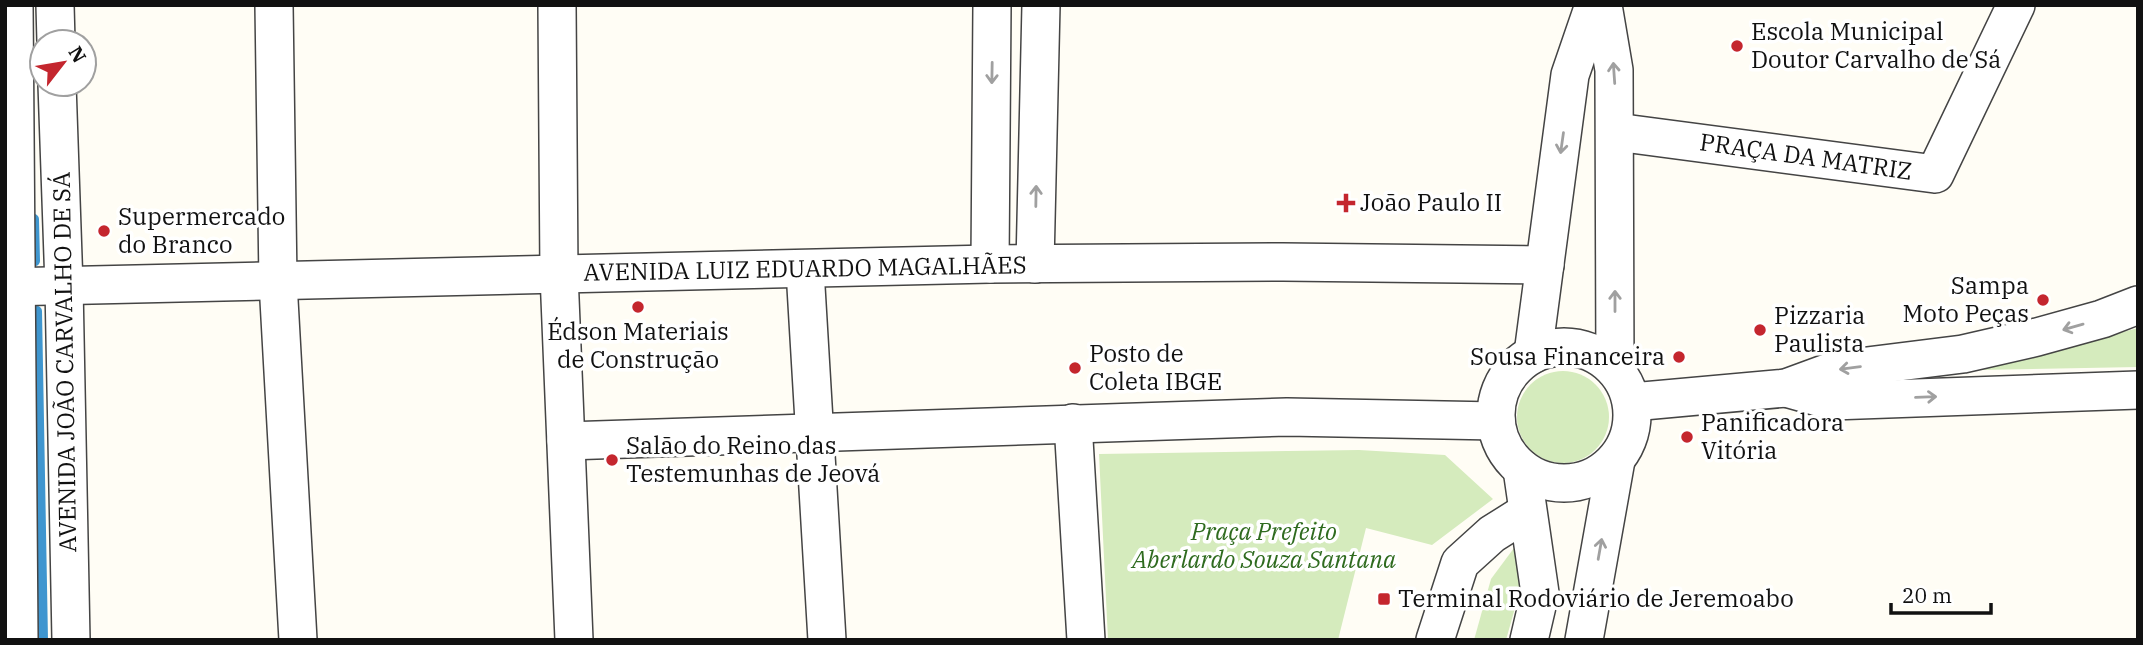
<svg xmlns="http://www.w3.org/2000/svg" width="2143" height="645" viewBox="0 0 2143 645" font-family="'IBM Plex Serif',serif">
	<rect width="100%" height="100%" fill="#fffdf5"/>
	<g fill="#d5ebbd">
		<polygon points="2138,328 2138,367 1979,370"/>
		<circle cx="1563" cy="417" r="46"/>
		<polygon points="1359,450 1445,455 1493,499 1432,545 1366,528 1338,640 1108,640 1099,454"/>
		<polygon points="1514,548 1520,590 1506,640 1474,640 1491,579"/>
	</g>
	<g fill="none" stroke-linecap="round" stroke-linejoin="round">
		<g stroke="#3f96cf" stroke-width="10">
			<polyline points="34,219 35,261"/>
			<polyline points="37,311 43,640"/>
		</g>
		<defs>
			<g id="minor">
				<polyline points="14,5 19,640"/>
				<polyline points="55,5 56,42"/>
				<polyline points="274,5 278,282 298,640"/>
				<polyline points="557,5 559,274 574,640"/>
				<polyline points="1603,5 1614,70 1615,369"/>
				<polyline points="57,84 64,286 71,640"/>
				<polyline points="1616,132 1935,174 2016,5"/>
				<polyline points="990,264 992,5"/>
				<polyline points="1035,264 1041,5"/>
				<polyline points="805,270 827,640"/>
				<polyline points="5,287 990,264 1283,262 1545,265"/>
				<circle cx="1564" cy="415" r="68"/>
				<polyline points="1533,354 1570,75 1594,5"/>
				<polyline points="1786,388 1832,401 2138,390"/>
				<polyline points="1632,402 1786,388 1835,370 1963,354 2037,337 2102,319 2138,305"/>
				<polyline points="1073,423 1086,640"/>
				<polyline points="566,441 1287,417 1496,421"/>
				<polyline points="1522,469 1540,593 1529,640"/>
				<polyline points="1435,640 1460,563 1492,534 1527,512"/>
				<polyline points="1584,640 1616,460"/>
			</g>
		</defs>
		<use href="#minor" stroke="#444" stroke-width="40"/>
		<use href="#minor" stroke="#fff" stroke-width="37"/>
	</g>
	<defs><path id="oneway-shaft" d="M-6 0H5M1.5-3L5.5 0L1.5 3" fill="none" stroke-width="1.6" stroke-linecap="round" stroke-linejoin="round" transform="scale(1.75)"/></defs>
	<g stroke="#a0a0a0">
		<use href="#oneway-shaft" transform="translate(992 73) rotate(91)"/>
		<use href="#oneway-shaft" transform="translate(1614 73) rotate(-94)"/>
		<use href="#oneway-shaft" transform="translate(1562 143) rotate(98)"/>
		<use href="#oneway-shaft" transform="translate(1036 196) rotate(-89)"/>
		<use href="#oneway-shaft" transform="translate(1615 301) rotate(-90)"/>
		<use href="#oneway-shaft" transform="translate(2073 327) rotate(164)"/>
		<use href="#oneway-shaft" transform="translate(1850 368) rotate(173)"/>
		<use href="#oneway-shaft" transform="translate(1926 397) rotate(-2)"/>
		<use href="#oneway-shaft" transform="translate(1600 549) rotate(-80)"/>
	</g>
	<g fill="#c4262e" stroke="#fff" stroke-width="2.5">
		<circle cx="1737" cy="46" r="7"/>
		<path d="M1342.5 192.5h7v7h7v7h-7v7h-7v-7h-7v-7h7z"/>
		<circle cx="104" cy="231" r="7"/>
		<circle cx="2043" cy="300" r="7"/>
		<circle cx="638" cy="307" r="7"/>
		<circle cx="1760" cy="330" r="7"/>
		<circle cx="1679" cy="357" r="7"/>
		<circle cx="1075" cy="368" r="7"/>
		<circle cx="1687" cy="437" r="7"/>
		<circle cx="612" cy="460" r="7"/>
		<rect x="1377" y="592" width="14" height="14" rx="3.5"/>
	</g>
	<g text-anchor="middle" stroke-width="7" stroke-linejoin="round" paint-order="stroke">
		<g font-size="24" fill="#111" stroke="#fff" text-anchor="start">
			<text x="1751" y="40">Escola Municipal<tspan x="1751" dy="28">Doutor Carvalho de Sá</tspan></text>
			<text x="1360" y="211">João Paulo II</text>
			<text x="118" y="225">Supermercado<tspan x="118" dy="28">do Branco</tspan></text>
			<text x="2029" y="294" text-anchor="end">Sampa<tspan x="2029" dy="28">Moto Peças</tspan></text>
			<text x="1774" y="324">Pizzaria<tspan x="1774" dy="28">Paulista</tspan></text>
			<text x="638" y="340" text-anchor="middle">Édson Materiais<tspan x="638" dy="28">de Construção</tspan></text>
			<text x="1089" y="362">Posto de<tspan x="1089" dy="28">Coleta IBGE</tspan></text>
			<text x="1665" y="365" text-anchor="end">Sousa Financeira</text>
			<text x="1701" y="431">Panificadora<tspan x="1701" dy="28">Vitória</tspan></text>
			<text x="626" y="454">Salão do Reino das<tspan x="626" dy="28">Testemunhas de Jeová</tspan></text>
			<text x="1398" y="607">Terminal Rodoviário de Jeremoabo</text>
		</g>
		<g font-size="24" fill="#111" stroke="#fff">
			<text transform="translate(1806 157) rotate(8)" y="8">PRAÇA DA MATRIZ</text>
			<text transform="translate(805 269) rotate(-1)" y="8">AVENIDA LUIZ EDUARDO MAGALHÃES</text>
			<text transform="translate(65 362) rotate(-91)" y="8">AVENIDA JOÃO CARVALHO DE SÁ</text>
		</g>
		<g font-size="24" font-style="italic" fill="#2f6b1f" stroke="#fff">
			<text x="1264" y="540">Praça Prefeito<tspan x="1264" dy="28">Aberlardo Souza Santana</tspan></text>
		</g>
	</g>
	<rect width="2143" height="645" fill="none" stroke="#111111" stroke-width="14"/>
	<g transform="translate(63 63) rotate(59)"><circle r="33" fill="#ffffff" stroke="#a0a0a0" stroke-width="2"/>
	<path d="M0-5L12 26L0 18L-12 26Z" fill="#c4262e"/>
	<text y="-10" font-size="19" font-weight="bold" text-anchor="middle" fill="#111111">N</text>
	</g>
	<path d="M1891 603v10h100v-10" fill="none" stroke="#111111" stroke-width="3.5"/>
	<text x="1902" y="603" font-size="21" fill="#111111" stroke="#ffffff" stroke-width="5" paint-order="stroke">20 m</text>
</svg>
